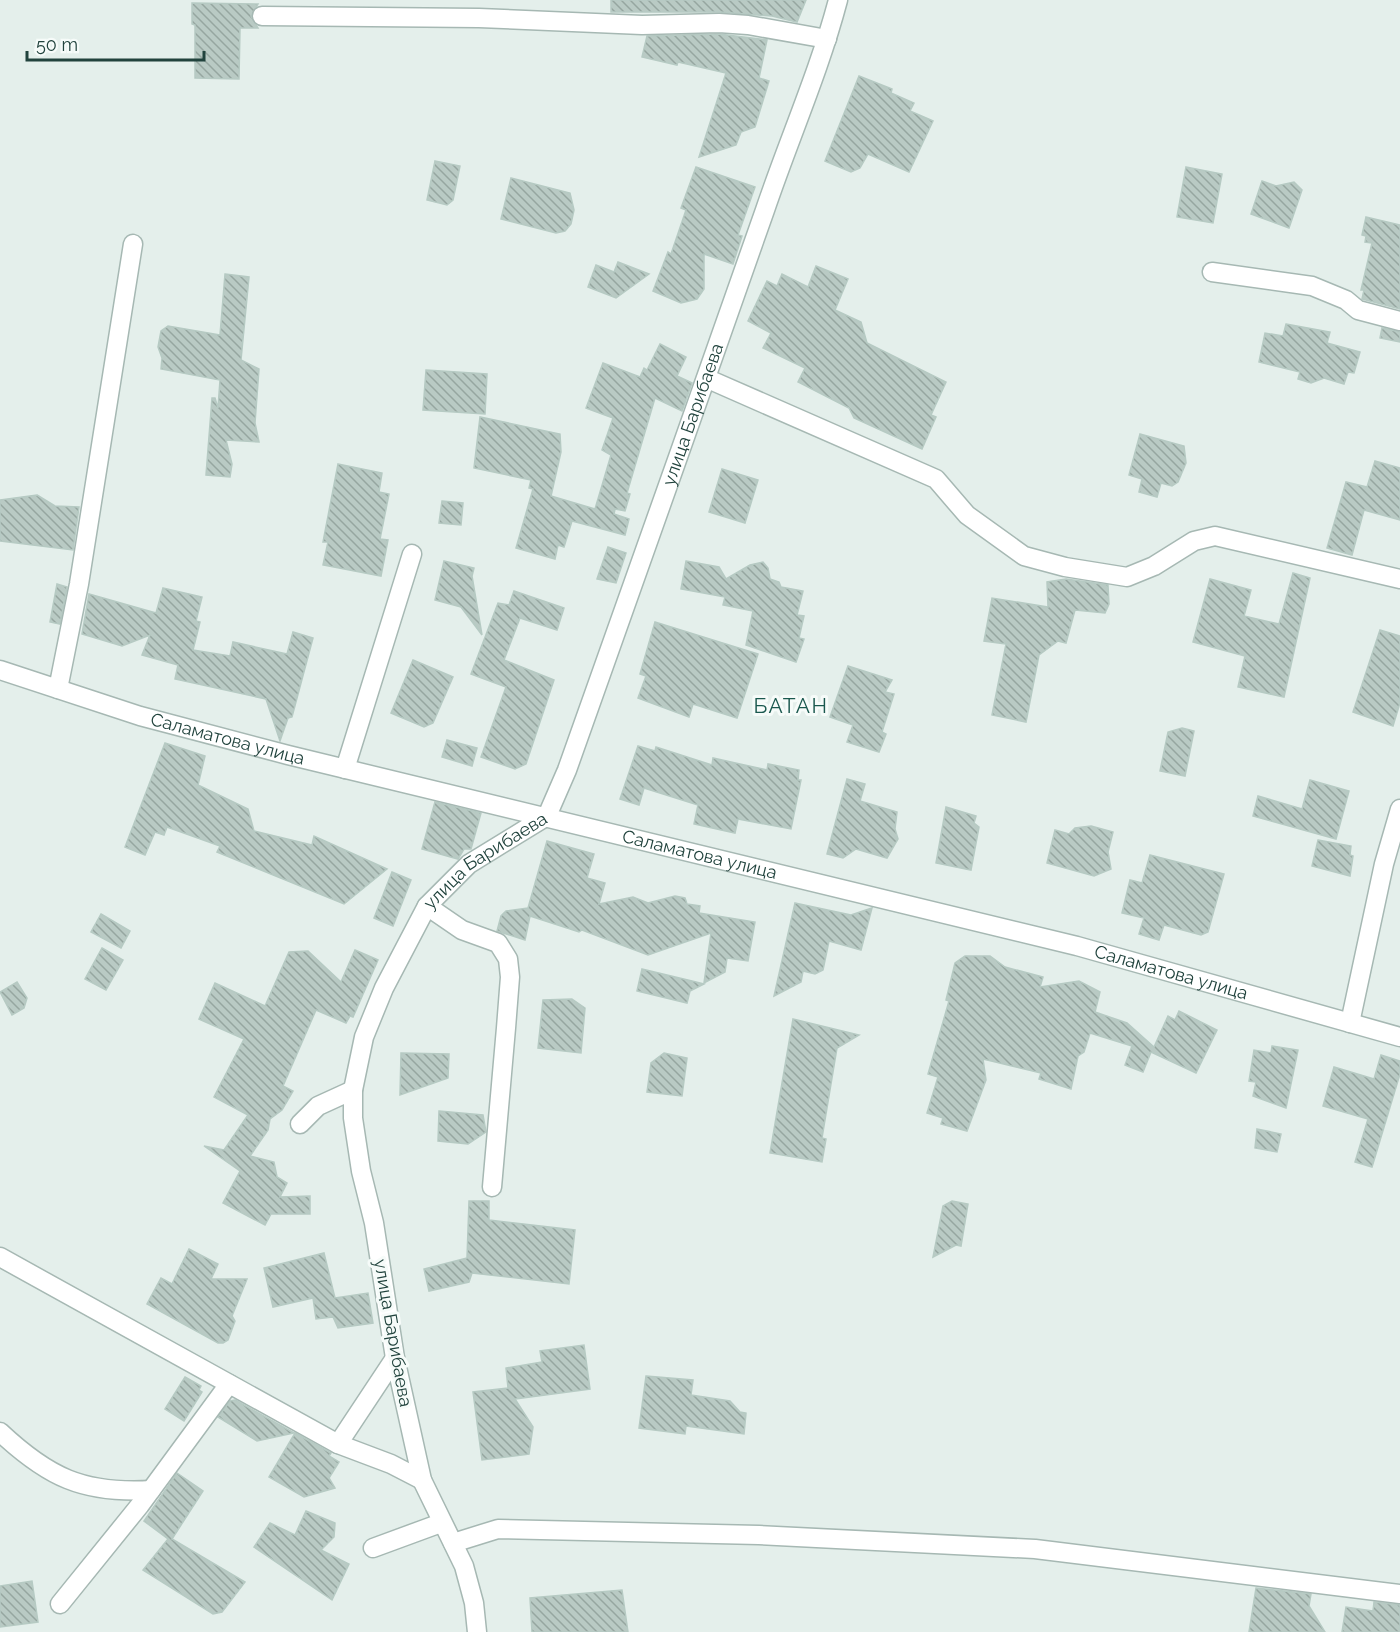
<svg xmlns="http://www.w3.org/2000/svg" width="1400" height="1632" viewBox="0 0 1400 1632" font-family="Raleway,sans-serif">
	<defs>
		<pattern id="building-back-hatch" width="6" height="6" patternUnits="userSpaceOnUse" patternTransform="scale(1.5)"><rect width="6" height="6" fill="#b9cac4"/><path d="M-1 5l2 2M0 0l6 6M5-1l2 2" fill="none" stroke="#96a6a0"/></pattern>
	</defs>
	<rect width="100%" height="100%" fill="#e4efeb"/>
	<g fill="url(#building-back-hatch)" stroke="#b6cac3" stroke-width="1.5">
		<polygon points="611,0 806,0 797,22 772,16 720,12 611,12"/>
		<polygon points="192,3 258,4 251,16 258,28 240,28 239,79 195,78 195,25 192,24"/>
		<polygon points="719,34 767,40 759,78 769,81 755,127 741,132 736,145 699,157 726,73 678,62 677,65 642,57 647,36"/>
		<polygon points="859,76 892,89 891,93 914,103 910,111 933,121 909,172 868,154 860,168 851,172 825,161"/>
		<polygon points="435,161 460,166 453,200 447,205 427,200"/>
		<polygon points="696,167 755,187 738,235 742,236 733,264 704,254 704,289 697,299 681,303 653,291 668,252 671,254 686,210 681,208"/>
		<polygon points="1186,167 1222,174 1213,223 1177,217"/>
		<polygon points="511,178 570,193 574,210 571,224 565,231 556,233 501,219"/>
		<polygon points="1262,181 1276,186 1294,182 1302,190 1289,228 1251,214"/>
		<polygon points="1366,217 1400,225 1400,309 1362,299 1364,290 1361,290 1372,243 1365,242 1366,236 1362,235"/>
		<polygon points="618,262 649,274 616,298 588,287 596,265 614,272"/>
		<polygon points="816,266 848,279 835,310 861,322 867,343 946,382 931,415 936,417 922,449 854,418 849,408 798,382 805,368 763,348 771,333 748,321 767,281 777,286 782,274 808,287"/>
		<polygon points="225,274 249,277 241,360 259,369 255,423 259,442 226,440 232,464 230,477 206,475 212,398 215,398 218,408 220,380 161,369 162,358 158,347 161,331 168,326 220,335"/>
		<polygon points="1286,324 1330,332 1327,343 1360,352 1354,373 1348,372 1344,384 1324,378 1311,383 1298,379 1300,372 1259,362 1265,333 1283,336"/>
		<polygon points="1382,328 1400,332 1400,342 1380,338"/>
		<polygon points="660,344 686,357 677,376 692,383 682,411 655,398 627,493 630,494 625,511 615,509 614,514 629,519 625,535 572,521 564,547 558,545 555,559 516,548 533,489 529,488 531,480 474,468 480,417 560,434 561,452 551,496 595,509 611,455 602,450 613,418 586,408 603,363 640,377 644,368 647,370"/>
		<polygon points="426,370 487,374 485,414 423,410"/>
		<polygon points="1140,434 1184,446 1186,463 1178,482 1172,486 1161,483 1157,497 1139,492 1142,479 1129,475"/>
		<polygon points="1375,461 1400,468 1400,520 1364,510 1352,555 1327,548 1346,482 1367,487"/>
		<polygon points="338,464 382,473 379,492 389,494 380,539 388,540 381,576 323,565 328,542 323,542"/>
		<polygon points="722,469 758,480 745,523 709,512"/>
		<polygon points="37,495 55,506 79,507 73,550 0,541 0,500"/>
		<polygon points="442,501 463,503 461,525 439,523"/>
		<polygon points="608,547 626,553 616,583 597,579"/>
		<polygon points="444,561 474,568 472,576 482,635 461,607 435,600"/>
		<polygon points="686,561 719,567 726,579 750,565 763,562 768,568 770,579 779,582 781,587 803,591 797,615 804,616 799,638 804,639 796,662 746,645 753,611 723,605 725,597 681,589"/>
		<polygon points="1293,573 1310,578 1284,697 1238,687 1245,656 1193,642 1210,579 1251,590 1244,616 1279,624"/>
		<polygon points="1066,579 1108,585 1109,604 1105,613 1075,610 1066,643 1058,641 1039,655 1026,722 992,715 1006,644 984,641 992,598 1048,607 1047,582"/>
		<polygon points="57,584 67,587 60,624 50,622"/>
		<polygon points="163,588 202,597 196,621 200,622 193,650 230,656 233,642 287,654 293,632 313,638 292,717 288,718 280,741 266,699 175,679 178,665 142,655 150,635 122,646 82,634 89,594 156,613"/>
		<polygon points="514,591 564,608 557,630 520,618 504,660 554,680 526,764 515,769 481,757 506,687 471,674 498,603 509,605"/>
		<polygon points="655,622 758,654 737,718 693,704 689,717 638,698 646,676 640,674"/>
		<polygon points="1380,630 1400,636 1400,703 1393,726 1353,712"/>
		<polygon points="413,660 453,677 433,723 424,727 391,713"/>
		<polygon points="848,666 892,680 885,692 894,694 882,732 886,734 879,752 847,742 853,725 830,717"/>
		<polygon points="1182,728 1194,731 1185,776 1160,771 1168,732"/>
		<polygon points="447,740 477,748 472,766 442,757"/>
		<polygon points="165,743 205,756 198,785 248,809 254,831 312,845 314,836 387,869 344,904 217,852 220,846 167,827 164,835 155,832 145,855 125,847"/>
		<polygon points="638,746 655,751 656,747 712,765 713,758 767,770 768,764 799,770 798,780 801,780 791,829 738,819 735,833 694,824 698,805 644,788 639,805 620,799"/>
		<polygon points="847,779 865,784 860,801 897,812 895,829 898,839 887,858 856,849 843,858 827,854"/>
		<polygon points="1310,780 1349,791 1336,839 1253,816 1258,796 1302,809"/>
		<polygon points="435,802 481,813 471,849 464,849 458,859 422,849"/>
		<polygon points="946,807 976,816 974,823 979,827 971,870 936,863"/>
		<polygon points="1091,826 1113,832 1108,852 1111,869 1094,876 1047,863 1055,830 1069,834 1075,828"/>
		<polygon points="1318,840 1351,846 1350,855 1353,856 1350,876 1312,866"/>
		<polygon points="547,841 594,854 587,878 605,883 599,904 633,897 648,903 675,896 685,898 687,904 700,906 699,913 755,922 748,961 727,958 725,972 704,983 711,933 648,955 582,930 579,932 530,916 525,940 497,931 501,916 506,911 528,908"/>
		<polygon points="1150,855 1224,874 1208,932 1201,935 1164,925 1159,940 1139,934 1144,918 1122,913 1130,880 1142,883"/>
		<polygon points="392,872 411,880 393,926 374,918"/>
		<polygon points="795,903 851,915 872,908 861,950 829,941 823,970 815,974 803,971 801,982 774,996"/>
		<polygon points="101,914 130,931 121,948 91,932"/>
		<polygon points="102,948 123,960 106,990 85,979"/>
		<polygon points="355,950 378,960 353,1017 350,1016 346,1023 316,1010 283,1086 293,1091 282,1110 270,1119 268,1130 250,1156 274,1162 277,1177 287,1183 280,1197 310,1196 310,1214 271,1214 265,1225 223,1203 240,1171 204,1146 224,1150 248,1115 214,1097 244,1039 199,1019 215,983 265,1006 289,952 308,951 341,982"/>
		<polygon points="965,956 990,956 1005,967 1043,977 1040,987 1079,981 1100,992 1095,1012 1127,1023 1154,1047 1168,1016 1175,1020 1179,1011 1217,1030 1196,1073 1151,1052 1143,1072 1125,1065 1132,1046 1090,1033 1084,1052 1078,1056 1071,1089 1039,1079 1041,1073 983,1059 986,1080 967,1131 941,1124 943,1118 927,1113 938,1077 928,1074 949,1001 946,1000 955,963"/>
		<polygon points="642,969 692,981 704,984 690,991 687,1003 637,991"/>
		<polygon points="17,982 27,998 24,1008 12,1015 0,992"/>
		<polygon points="572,999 585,1008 581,1053 538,1048 543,1000"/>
		<polygon points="793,1019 859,1035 837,1048 822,1138 826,1139 822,1162 770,1153"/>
		<polygon points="1272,1046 1298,1050 1286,1108 1253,1096 1256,1082 1249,1081 1254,1050 1271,1053"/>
		<polygon points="401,1053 449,1054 448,1078 400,1095"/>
		<polygon points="664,1053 687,1058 682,1096 647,1092 651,1063"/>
		<polygon points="1381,1055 1400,1061 1400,1074 1372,1167 1355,1162 1368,1119 1323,1106 1334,1067 1374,1079"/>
		<polygon points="439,1111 483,1115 486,1132 468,1144 438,1141"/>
		<polygon points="1257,1129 1281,1134 1277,1152 1255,1148"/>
		<polygon points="469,1201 489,1201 489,1220 575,1230 569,1284 472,1273 469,1282 429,1291 424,1269 467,1258"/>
		<polygon points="952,1201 968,1204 961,1246 956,1245 933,1257 943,1206"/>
		<polygon points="189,1249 218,1264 211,1279 247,1279 232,1316 235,1321 228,1340 223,1343 218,1343 147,1304 161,1278 172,1284"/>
		<polygon points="324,1253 335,1298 368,1293 373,1323 338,1328 333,1317 316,1319 313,1298 273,1307 264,1268"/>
		<polygon points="584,1345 590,1389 515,1399 533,1427 529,1454 482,1460 473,1392 508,1388 506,1368 542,1362 540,1351"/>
		<polygon points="646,1376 693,1380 691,1395 730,1401 740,1412 746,1413 744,1434 686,1426 685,1434 639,1428"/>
		<polygon points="185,1377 201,1386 199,1390 202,1392 184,1421 165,1409"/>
		<polygon points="235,1400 294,1433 257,1441 218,1417 230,1401"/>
		<polygon points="295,1433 331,1453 329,1456 339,1462 329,1478 335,1488 304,1497 269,1477"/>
		<polygon points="177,1473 203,1491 172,1539 245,1582 222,1612 213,1614 143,1570 168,1539 144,1521"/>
		<polygon points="306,1511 335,1523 334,1537 321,1550 349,1564 332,1600 254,1547 270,1523 295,1535"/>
		<polygon points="32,1581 38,1622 0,1627 0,1586"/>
		<polygon points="1256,1588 1311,1594 1309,1606 1325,1632 1249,1632"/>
		<polygon points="622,1590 628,1632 532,1632 530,1598"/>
		<polygon points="1374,1602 1400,1605 1400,1632 1342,1632 1346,1607 1373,1611"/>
	</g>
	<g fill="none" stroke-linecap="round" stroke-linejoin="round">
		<defs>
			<g id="minor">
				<polyline points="262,16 479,18 642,25 719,23 748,25 827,39"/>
				<polyline points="1212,272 1312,286 1346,300 1358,310 1400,321"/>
				<polyline points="708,379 936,479 967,515 1024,556 1065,567 1127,577 1154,566 1194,541 1215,536 1400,579"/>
				<path id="s1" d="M 0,670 L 140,716 L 288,755 L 1077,946 L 1400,1037"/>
				<polyline points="58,689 79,584 133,244"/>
				<polyline points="345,769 412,554"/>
				<polyline points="427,906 462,930 498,943 508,959 510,977 506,1028 492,1187"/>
				<polyline points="1350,1023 1384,864 1400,809"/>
				<polyline points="300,1124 318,1106 353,1090"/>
				<polyline points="0,1257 338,1444 391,1464 422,1480"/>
				<path d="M 0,1432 C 48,1477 83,1494 151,1490"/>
				<polyline points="338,1444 395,1358"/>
				<polyline points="453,1543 498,1529 759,1535 1035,1549 1400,1594"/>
				<polyline points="373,1548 441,1523"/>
				<polyline points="60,1604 140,1505 229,1384"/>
				<path id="s2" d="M 477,1632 L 474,1603 L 464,1566 L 422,1480 L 395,1358 L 374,1223 L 361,1171 L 353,1118 L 353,1090 L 364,1037 L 384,988 L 427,906 L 469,864 L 547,816 L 567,770 C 634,583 699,397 765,210 C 789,139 819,72 838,0"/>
			</g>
		</defs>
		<use href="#minor" stroke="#a6b8b3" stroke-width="21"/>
		<use href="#minor" stroke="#fff" stroke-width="18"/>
	</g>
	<g text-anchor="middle" stroke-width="6" stroke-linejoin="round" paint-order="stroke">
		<g font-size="18" fill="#21433d" stroke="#f6fbf9">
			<text dy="6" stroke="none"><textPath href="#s2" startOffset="1338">улица Барибаева</textPath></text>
			<text dy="6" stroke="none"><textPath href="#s1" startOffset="238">Саламатова улица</textPath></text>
			<text dy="6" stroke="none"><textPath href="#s1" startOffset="724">Саламатова улица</textPath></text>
			<text dy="6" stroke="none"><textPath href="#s2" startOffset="834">улица Барибаева</textPath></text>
			<text dy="6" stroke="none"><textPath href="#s1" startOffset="1210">Саламатова улица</textPath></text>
			<text transform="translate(393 1333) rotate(80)" y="6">улица Барибаева</text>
		</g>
		<g font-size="21" letter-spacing="1.5" fill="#1a584e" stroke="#f6fbf9">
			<text x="791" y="713">БАТАН</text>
		</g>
	</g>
	<path d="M27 51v9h177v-9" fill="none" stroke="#21433d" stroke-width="3"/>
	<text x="36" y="51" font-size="18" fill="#21433d" stroke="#f6fbf9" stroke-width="4.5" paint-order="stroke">50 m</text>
</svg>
